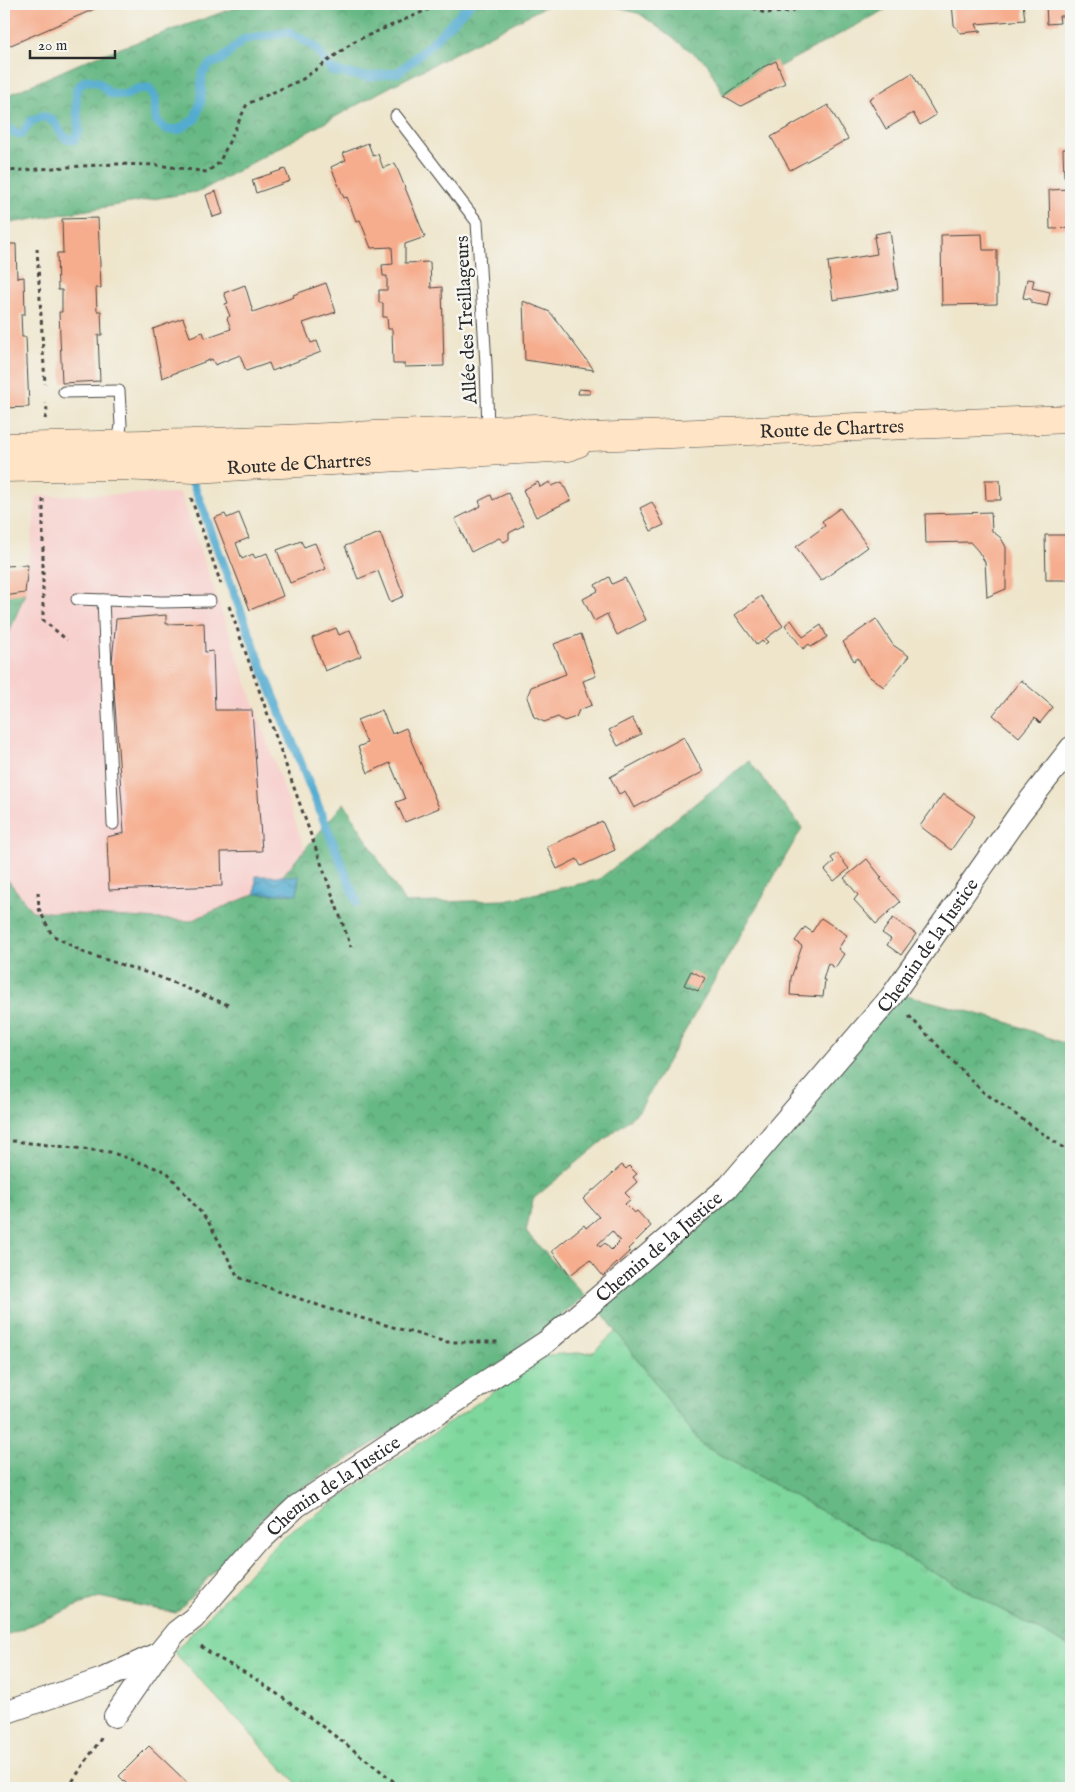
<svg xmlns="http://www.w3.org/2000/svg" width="1075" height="1792" viewBox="0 0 1075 1792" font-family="'IM FELL English',serif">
	<defs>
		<pattern id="grass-tufts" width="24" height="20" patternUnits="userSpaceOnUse" patternTransform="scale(1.25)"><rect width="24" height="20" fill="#7ed79d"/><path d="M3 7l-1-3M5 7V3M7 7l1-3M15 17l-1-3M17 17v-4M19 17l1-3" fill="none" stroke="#6db987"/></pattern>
		<pattern id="forest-crowns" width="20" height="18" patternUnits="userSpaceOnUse" patternTransform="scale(1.25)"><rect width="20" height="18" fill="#66b884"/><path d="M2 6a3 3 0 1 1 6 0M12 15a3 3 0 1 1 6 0" fill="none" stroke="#54966c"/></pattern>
		<pattern id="water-waves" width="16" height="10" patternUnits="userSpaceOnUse" patternTransform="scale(1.25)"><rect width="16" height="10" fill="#53abd0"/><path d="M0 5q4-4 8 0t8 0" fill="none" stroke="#458ba9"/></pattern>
	</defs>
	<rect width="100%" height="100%" fill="#f6f6f2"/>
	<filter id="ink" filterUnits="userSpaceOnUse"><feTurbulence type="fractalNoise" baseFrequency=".02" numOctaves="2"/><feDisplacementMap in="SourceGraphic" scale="10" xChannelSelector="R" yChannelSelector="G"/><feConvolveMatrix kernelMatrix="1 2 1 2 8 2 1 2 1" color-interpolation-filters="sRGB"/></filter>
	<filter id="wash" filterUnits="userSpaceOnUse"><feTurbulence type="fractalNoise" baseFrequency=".0096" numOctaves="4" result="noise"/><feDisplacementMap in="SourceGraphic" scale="20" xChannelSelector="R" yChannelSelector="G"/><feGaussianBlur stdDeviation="1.12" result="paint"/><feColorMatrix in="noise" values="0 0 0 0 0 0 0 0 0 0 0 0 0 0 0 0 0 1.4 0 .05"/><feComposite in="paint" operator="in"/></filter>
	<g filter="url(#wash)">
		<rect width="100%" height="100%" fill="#eee5cb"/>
		<polygon fill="#f7d0cd" points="180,493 305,849 274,886 190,921 32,911 4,875 4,646 25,593 37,496"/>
		<polygon fill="url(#grass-tufts)" stroke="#548164" points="616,1331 702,1445 1071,1648 1071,1788 301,1788 174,1652 282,1538 547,1355 594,1352"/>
		<g fill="url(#forest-crowns)" stroke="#487258">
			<polygon points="246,4 550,4 382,91 201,191 4,224 4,97 92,58"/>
			<polygon points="606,4 896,4 724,96 707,63 640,14"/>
			<polygon points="25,593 4,646 4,595"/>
			<polygon points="749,761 802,828 639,1111 533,1199 526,1232 585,1296 523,1349 274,1506 176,1613 99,1597 4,1636 4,875 32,911 190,921 274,886 344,803 405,903 505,900 598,880"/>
			<polygon points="895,992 1004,1021 1071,1046 1071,1648 702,1445 594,1302 729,1186"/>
		</g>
		<polygon fill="url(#water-waves)" stroke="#3f6b7e" points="256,876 299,876 297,894 255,894"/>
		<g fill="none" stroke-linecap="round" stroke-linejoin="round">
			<g stroke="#53abd0" stroke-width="9">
				<polyline points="4,123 14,133 22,134 31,121 43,116 53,121 65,138 74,140 79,131 76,102 77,88 86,80 98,82 111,94 126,95 137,89 149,88 155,97 156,120 165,129 178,130 195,119 201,101 202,74 210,64 221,60 244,39 289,32 315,47 332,71 368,77 399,72 429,46 470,4"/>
				<polyline points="193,483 259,660 357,902"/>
			</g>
		</g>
		<g id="blocks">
			<g fill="#f6ad8e" fill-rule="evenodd">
				<polygon points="4,4 106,4 4,48"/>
				<polygon points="952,4 1023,4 1025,20 976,24 978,29 982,31 960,33 954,25"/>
				<polygon points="1046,4 1071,4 1071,16 1059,16 1060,23 1047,24"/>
				<rect x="1068" y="60" width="3" height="13"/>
				<polygon points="776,61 785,83 741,106 724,96 763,67"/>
				<polygon points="912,73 936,115 920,125 913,113 886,129 869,99"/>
				<polygon points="828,105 848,139 790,170 771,137"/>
				<polygon points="368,143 373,156 378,154 383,168 395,163 425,237 405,244 405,263 430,262 431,288 442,287 444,366 405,367 405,364 393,364 392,329 388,329 387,317 383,317 383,303 379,303 379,290 387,290 387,276 383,276 382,265 393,264 392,247 371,248 360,220 356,221 347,197 344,198 331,167 346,160 343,153"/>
				<polygon points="1063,149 1071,149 1071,177 1064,177"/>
				<polygon points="285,169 290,181 256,193 252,180"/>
				<polygon points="1071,189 1071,228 1050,229 1049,190"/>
				<polygon points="216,191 223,214 213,217 206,195"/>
				<polygon points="98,218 101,288 96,288 97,311 101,311 102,335 98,335 100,381 62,383 59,312 62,312 62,290 58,290 57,253 63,253 62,219"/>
				<polygon points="890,231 898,289 833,300 828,262 877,254 874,237 876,237 875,234"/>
				<polygon points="982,234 983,250 997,250 997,304 942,305 941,235"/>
				<polygon points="4,244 16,244 17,278 24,277 25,314 21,314 22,337 26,337 29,407 4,408"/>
				<polygon points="1027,279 1034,280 1032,288 1050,292 1047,306 1031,303 1031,299 1023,298"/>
				<polygon points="326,283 336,312 303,323 311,343 317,341 321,352 272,371 269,363 246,371 240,355 215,365 212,359 162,378 153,329 183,318 190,337 203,332 205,338 231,329 227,318 230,316 225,304 228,303 224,293 245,285 253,312 294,297 293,295"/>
				<polygon points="523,301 550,312 594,370 525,360"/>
				<polygon points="579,389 590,390 590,394 578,394"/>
				<polygon points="985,480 1000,480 1001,500 986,500"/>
				<polygon points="538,482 540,487 550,482 552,486 562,482 571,500 536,517 523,490"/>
				<polygon points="508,493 524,525 509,533 509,539 504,542 499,538 471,552 455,519 481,506 479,501 491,495 493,500"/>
				<polygon points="652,502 664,525 651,531 640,508"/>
				<polygon points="840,508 868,547 821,581 796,547 825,526 822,521"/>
				<polygon points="991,512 992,531 1001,538 1006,547 1006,589 987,597 985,562 978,551 970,542 926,543 925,514"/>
				<polygon points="239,513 249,538 236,543 242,559 253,554 255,558 267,553 283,596 250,610 214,518 225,514 227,518"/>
				<polygon points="380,533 404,596 390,602 378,571 358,579 345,546"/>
				<polygon points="1045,535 1071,535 1071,580 1046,580"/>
				<polygon points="301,541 304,547 315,543 326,569 290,583 277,550"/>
				<polygon points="28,565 25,593 4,596 4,566"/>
				<polygon points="609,577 612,584 625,578 646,620 617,635 607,614 594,621 583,599 598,591 595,585"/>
				<polygon points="761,596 783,626 765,639 768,642 765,644 762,641 757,645 735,615"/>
				<polygon points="166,615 166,624 204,623 205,652 213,651 215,710 252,710 262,851 221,852 222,886 109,890 107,837 124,833 112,662 116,619"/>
				<polygon points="876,619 893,645 909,656 884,687 867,675 858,658 854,661 843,642"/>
				<polygon points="791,620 803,637 821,625 827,637 811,647 809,644 803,649 785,625"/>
				<polygon points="336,628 339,635 350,630 361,656 325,671 312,638"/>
				<polygon points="581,634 596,676 583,681 592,705 579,710 576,717 564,721 558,717 544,722 534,717 527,697 531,687 566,674 554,644"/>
				<polygon points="1021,680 1053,707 1040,723 1035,718 1019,737 993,715"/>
				<polygon points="382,710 392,734 406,728 439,808 405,822 396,802 405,799 390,763 368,773 358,747 367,743 357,720"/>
				<polygon points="632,718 641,734 618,746 609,730"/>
				<polygon points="684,737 703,772 634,808 625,791 619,794 610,777"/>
				<polygon points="943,794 975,816 951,850 920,826"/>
				<polygon points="602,821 615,850 581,866 577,859 557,869 547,847"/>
				<polygon points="837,853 849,869 834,881 825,870 834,862 831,858"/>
				<polygon points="867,859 882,878 880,879 900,902 876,924 854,900 858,895 844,878"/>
				<polygon points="821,918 847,935 838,949 844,954 835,968 828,963 823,980 825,980 823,997 790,995 791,978 802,946 795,941 805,927 812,932"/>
				<polygon points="893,918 916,934 901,955 887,945 891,939 882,933"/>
				<polygon points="691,971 705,978 698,991 684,985"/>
				<path d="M 622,1165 L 626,1169 L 629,1166 L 637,1174 L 633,1177 L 637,1182 L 625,1193 L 631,1199 L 625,1204 L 634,1213 L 637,1211 L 651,1226 L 628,1249 L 630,1251 L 603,1276 L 590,1260 L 570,1275 L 552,1251 L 584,1225 L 586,1228 L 599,1217 L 583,1199 L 592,1191 L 592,1190 L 594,1190 ZM 612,1231 L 620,1241 L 611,1250 L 605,1243 L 600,1247 L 598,1244 Z"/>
				<polygon points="149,1746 193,1788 131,1788 119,1776"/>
			</g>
		</g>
	</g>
	<g filter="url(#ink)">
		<use href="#blocks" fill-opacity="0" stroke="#484743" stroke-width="1"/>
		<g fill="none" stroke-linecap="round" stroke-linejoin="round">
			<defs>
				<g id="lane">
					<polyline points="396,116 477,222 486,364 488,430"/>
					<polyline points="64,392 119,391 121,425 118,444"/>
					<polyline points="77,599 162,602 210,601"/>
					<polyline points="103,600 113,824"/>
				</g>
				<g id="street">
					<polyline points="4,1713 103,1679 157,1654"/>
					<path id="s1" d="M 115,1716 L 158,1654 L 176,1632 L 194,1618 L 262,1539 L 297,1506 L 546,1342 L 729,1186 L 891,997 L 1020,813 L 1071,748"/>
				</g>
				<g id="secondary">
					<path id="s2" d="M 4,447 L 191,443 L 535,428 L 591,437 L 1071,419"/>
					<path id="s3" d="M 4,468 L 117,466 L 195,469 L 569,447 L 578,443"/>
				</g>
			</defs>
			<use href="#lane" stroke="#484743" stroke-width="13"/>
			<use href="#street" stroke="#484743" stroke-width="24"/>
			<use href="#secondary" stroke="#484743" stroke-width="29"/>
			<g stroke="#484743" stroke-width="3" stroke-dasharray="4 4" stroke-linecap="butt">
				<polyline points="746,4 764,13 790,12 804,4"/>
				<polyline points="4,173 7,171 115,164 157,165 207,172 219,163 247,104 303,79 355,41 434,7 437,4"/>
				<polyline points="37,248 45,384"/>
				<polyline points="45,419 47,411 46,403"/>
				<polyline points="191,498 221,584"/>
				<polyline points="43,499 43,620 67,640"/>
				<polyline points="229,606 351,947"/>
				<polyline points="38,892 39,909 52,935 85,953 154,975 228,1005"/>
				<polyline points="909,1016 982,1091 1065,1149 1071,1150"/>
				<polyline points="4,1140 110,1152 167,1172 208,1221 238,1277 329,1309 446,1342 498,1342"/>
				<path d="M 201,1646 C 216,1659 243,1670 260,1682 C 309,1716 356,1751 402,1788"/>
				<polyline points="68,1788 102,1737"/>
			</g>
			<use href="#lane" stroke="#fff" stroke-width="11"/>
			<use href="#street" stroke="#fff" stroke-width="22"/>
			<use href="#secondary" stroke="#ffe4c6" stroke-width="28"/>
		</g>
	</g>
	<g text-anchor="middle" stroke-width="5" stroke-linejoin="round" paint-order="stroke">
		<g font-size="19" fill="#2b2b2b" stroke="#f6f6f2">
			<text transform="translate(465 320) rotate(-93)" y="7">Allée des Treillageurs</text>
			<text dy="7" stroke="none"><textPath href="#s2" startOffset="829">Route de Chartres</textPath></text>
			<text dy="7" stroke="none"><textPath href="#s3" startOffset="295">Route de Chartres</textPath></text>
			<text dy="7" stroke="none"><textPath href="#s1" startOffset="1130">Chemin de la Justice</textPath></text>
			<text dy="7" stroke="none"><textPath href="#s1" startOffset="725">Chemin de la Justice</textPath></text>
			<text dy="7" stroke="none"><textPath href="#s1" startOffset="320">Chemin de la Justice</textPath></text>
		</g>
	</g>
	<rect width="1075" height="1792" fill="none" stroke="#f6f6f2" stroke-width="20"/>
	<path d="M30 50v8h85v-8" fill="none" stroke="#2b2b2b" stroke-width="2.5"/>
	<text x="38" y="50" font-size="15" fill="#2b2b2b" stroke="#f6f6f2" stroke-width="4" paint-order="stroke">20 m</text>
</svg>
